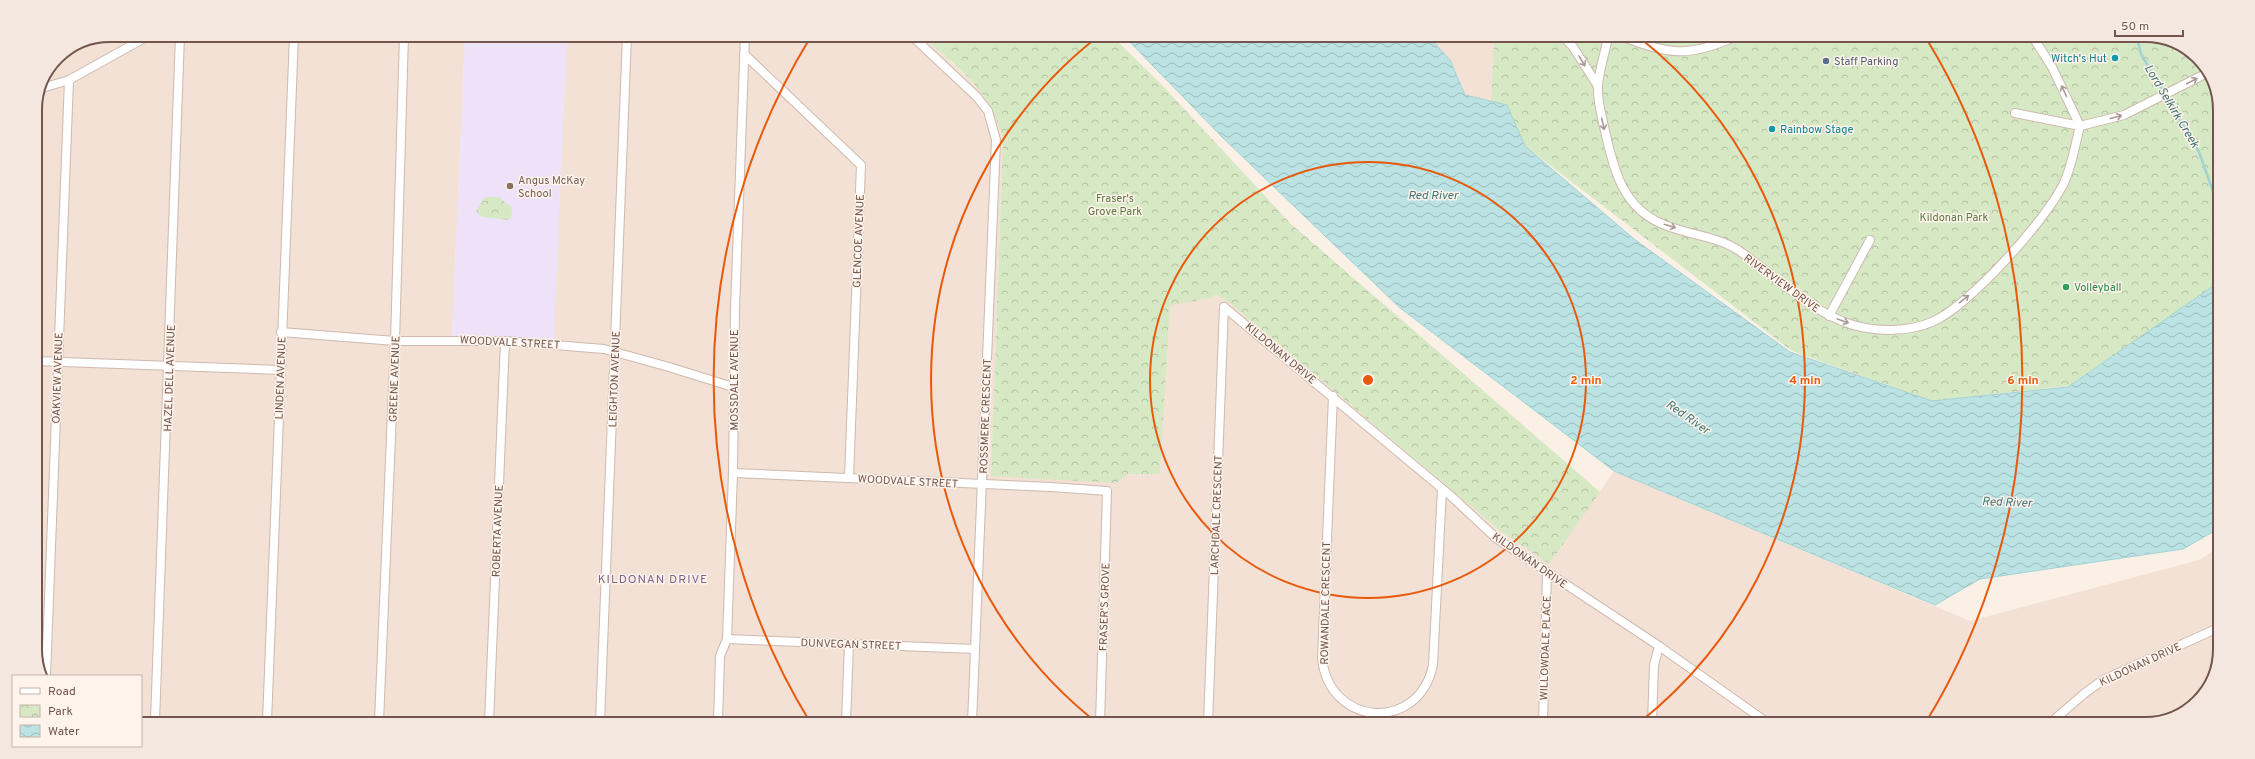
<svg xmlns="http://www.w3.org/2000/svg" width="2255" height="759" viewBox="0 0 2255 759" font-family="Overpass,sans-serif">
	<defs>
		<pattern id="park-crowns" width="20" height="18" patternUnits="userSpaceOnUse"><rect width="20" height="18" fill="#d7e8c5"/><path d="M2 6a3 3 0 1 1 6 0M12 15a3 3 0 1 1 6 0" fill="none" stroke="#b3bfa2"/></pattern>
		<pattern id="water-waves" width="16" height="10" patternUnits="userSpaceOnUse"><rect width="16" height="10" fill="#bbe3e3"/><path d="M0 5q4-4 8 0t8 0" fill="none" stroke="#9cbbba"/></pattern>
	</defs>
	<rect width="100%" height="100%" fill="#fbf0e6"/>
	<g fill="#f2e1d4">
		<polygon points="110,35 465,35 452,336 553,339 567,36 923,36 982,91 999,120 1003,140 991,476 1160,474 1170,304 1212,298 1216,294 1230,303 1498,529 1549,564 1614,471 1970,621 2199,560 2218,548 2217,669 2191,709 2146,724 141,721 141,676 44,676 35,655 35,109 41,81 57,57 81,41"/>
		<polygon points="1429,37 1494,37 1491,102 1465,95 1450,60"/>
	</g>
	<polygon fill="#ede2f7" points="465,35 567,36 554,339 452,336"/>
	<g fill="url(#park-crowns)">
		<path d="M 923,36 L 1112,36 L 1161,84 L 1290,223 L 1600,492 L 1549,564 L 1498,529 L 1230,303 L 1216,294 L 1212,298 L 1170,305 L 1160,474 L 1128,474 L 1116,483 L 991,476 L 1003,140 C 992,90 959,70 923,36 Z"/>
		<polygon points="1494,37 2165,38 2202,61 2220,104 2219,282 2069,386 1932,401 1792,351 1525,146 1507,105 1491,102"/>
		<polygon points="485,197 499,197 512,208 511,218 509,220 482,217 476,211"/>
	</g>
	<polygon fill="#d7e8c5" points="2068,274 2078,281 2064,300 2055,293"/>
	<polygon fill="url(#water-waves)" stroke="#a2d3d4" points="1124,36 1429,37 1450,60 1465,95 1507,105 1525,146 1634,239 1790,352 1932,401 2068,387 2219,282 2218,529 2183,549 1980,579 1935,605 1614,471 1399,307 1223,138"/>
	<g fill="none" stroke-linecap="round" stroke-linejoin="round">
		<g stroke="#a2d3d4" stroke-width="2.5">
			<polyline points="2067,37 2069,40 2084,37"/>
			<polyline points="2137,38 2141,54 2199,152 2215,197"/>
		</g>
		<defs>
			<g id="street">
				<polyline points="912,36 977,97 988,111 996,140 972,723"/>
				<polyline points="1564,37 1573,47 1598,86"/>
				<path d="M 1608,37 C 1605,53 1599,70 1598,86 C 1597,101 1602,117 1605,131 C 1613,166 1621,203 1656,221 C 1682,235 1713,234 1738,250 C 1776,276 1808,311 1853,325 C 1877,332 1908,332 1932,322 C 1970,305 2044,222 2063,185 C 2072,167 2075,145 2080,126"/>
				<path d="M 1623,37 C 1669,54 1688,58 1734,37"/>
				<polyline points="2033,37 2052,67 2080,126"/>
				<polyline points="744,54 861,165 849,478"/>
				<polyline points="39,89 69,80 150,35"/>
				<polyline points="2015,113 2080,126 2124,115 2207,73"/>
				<polyline points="1224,307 1451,496 1496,538 1659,646 1765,721 1829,724"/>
				<polyline points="1829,316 1870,240"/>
				<polyline points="281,332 395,341 505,341 604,349 669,367 733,387"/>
				<polyline points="35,361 280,370"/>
				<path d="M 1333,396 L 1322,658 C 1329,727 1419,733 1433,665 L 1442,489"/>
				<polyline points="733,473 1051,487 1107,491 1100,723"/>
				<polyline points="727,639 975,649"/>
				<polyline points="46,676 69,80"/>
				<polyline points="155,721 180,35"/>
				<polyline points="267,722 294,35"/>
				<polyline points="379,722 395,341 404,35"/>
				<polyline points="489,722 505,341"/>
				<polyline points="600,722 627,36"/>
				<polyline points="718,722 720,656 727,639 733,473 735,309 745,36"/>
				<polyline points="846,722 849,644"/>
				<polyline points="1208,723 1224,307"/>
				<polyline points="1374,723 1374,714"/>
				<polyline points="1543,723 1547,573"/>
				<polyline points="1652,723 1654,665 1659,646"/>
				<polyline points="2049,724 2085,693 2103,680 2218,628"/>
			</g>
		</defs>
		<use href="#street" stroke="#ceb9af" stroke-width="10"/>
		<use href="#street" stroke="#fff" stroke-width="8"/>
	</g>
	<defs><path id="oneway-shaft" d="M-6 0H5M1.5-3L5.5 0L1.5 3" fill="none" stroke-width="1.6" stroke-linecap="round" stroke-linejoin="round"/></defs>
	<g stroke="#aa9994">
		<use href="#oneway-shaft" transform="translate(1582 61) rotate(59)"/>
		<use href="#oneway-shaft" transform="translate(2192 81) rotate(-28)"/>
		<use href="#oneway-shaft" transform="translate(2064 91) rotate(-115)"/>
		<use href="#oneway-shaft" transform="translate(2116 117) rotate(-15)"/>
		<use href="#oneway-shaft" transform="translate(1603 124) rotate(78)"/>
		<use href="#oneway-shaft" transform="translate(1670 226) rotate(17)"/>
		<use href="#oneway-shaft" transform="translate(1964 299) rotate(-39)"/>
		<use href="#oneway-shaft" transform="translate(1843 321) rotate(20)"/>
	</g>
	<g fill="none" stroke="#e8590c" stroke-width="2">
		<circle cx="1368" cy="380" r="218"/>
		<path d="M1096 722A437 437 0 0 1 1096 38M1640 38A437 437 0 0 1 1640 722"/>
		<path d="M810 722A655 655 0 0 1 810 38M1926 38A655 655 0 0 1 1926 722"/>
	</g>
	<g fill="#0f9aa8" stroke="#fef4ec" stroke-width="1.5">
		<circle cx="2115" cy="58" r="4"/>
		<circle cx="1772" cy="129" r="4"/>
	</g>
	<circle fill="#5c6f8a" stroke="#fef4ec" stroke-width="1.5" cx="1826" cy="61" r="4"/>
	<circle fill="#8d6e63" stroke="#fef4ec" stroke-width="1.5" cx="510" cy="186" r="4"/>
	<circle fill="#2e9e5b" stroke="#fef4ec" stroke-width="1.5" cx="2066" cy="287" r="4"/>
	<g text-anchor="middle" stroke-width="3" stroke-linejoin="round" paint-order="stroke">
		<g font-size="11" fill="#0d838f" stroke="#fef4ec" text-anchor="end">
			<text x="2107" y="62">Witch's Hut</text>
			<text x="1780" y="133" text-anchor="start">Rainbow Stage</text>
		</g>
		<g font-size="11" fill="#4e5e75" stroke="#fef4ec" text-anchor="start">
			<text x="1834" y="65">Staff Parking</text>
		</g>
		<g font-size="11" fill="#785e54" stroke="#fef4ec" text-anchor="start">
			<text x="518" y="184">Angus McKay<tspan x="518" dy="13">School</tspan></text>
		</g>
		<g font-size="11" fill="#5b7844" stroke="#fef4ec">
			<text x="1115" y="202">Fraser's<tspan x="1115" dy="13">Grove Park</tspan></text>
			<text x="1954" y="221">Kildonan Park</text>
		</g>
		<g font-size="11" fill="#72554c" stroke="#fef4ec">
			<text transform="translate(858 241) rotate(-88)" y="4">GLENCOE AVENUE</text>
			<text transform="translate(1782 283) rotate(36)" y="4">RIVERVIEW DRIVE</text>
			<text transform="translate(510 342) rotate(3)" y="4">WOODVALE STREET</text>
			<text transform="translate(1281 353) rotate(40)" y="4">KILDONAN DRIVE</text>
			<text transform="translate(57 378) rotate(-88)" y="4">OAKVIEW AVENUE</text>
			<text transform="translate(169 378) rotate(-88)" y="4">HAZEL DELL AVENUE</text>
			<text transform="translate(280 378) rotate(-88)" y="4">LINDEN AVENUE</text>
			<text transform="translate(394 379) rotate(-88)" y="4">GREENE AVENUE</text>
			<text transform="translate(614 379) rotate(-88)" y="4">LEIGHTON AVENUE</text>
			<text transform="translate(734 380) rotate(-90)" y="4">MOSSDALE AVENUE</text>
			<text transform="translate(985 416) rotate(-88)" y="4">ROSSMERE CRESCENT</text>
			<text transform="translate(908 481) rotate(3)" y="4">WOODVALE STREET</text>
			<text transform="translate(1216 515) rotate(-88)" y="4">LARCHDALE CRESCENT</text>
			<text transform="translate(497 531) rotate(-88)" y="4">ROBERTA AVENUE</text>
			<text transform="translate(1530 560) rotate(35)" y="4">KILDONAN DRIVE</text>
			<text transform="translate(1325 603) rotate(-89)" y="4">ROWANDALE CRESCENT</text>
			<text transform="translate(1104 607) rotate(-88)" y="4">FRASER'S GROVE</text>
			<text transform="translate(851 644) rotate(2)" y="4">DUNVEGAN STREET</text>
			<text transform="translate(1545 648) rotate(-88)" y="4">WILLOWDALE PLACE</text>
			<text transform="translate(2140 664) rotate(-25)" y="4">KILDONAN DRIVE</text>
		</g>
		<g font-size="11" fill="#27864d" stroke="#fef4ec" text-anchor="start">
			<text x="2074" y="291">Volleyball</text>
		</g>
		<g font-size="12" font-style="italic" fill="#417577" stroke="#fef4ec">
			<text transform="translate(2172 106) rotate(59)" y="4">Lord Selkirk Creek</text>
			<text x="1433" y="199">Red River</text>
			<text transform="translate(1688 417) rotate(35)" y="4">Red River</text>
			<text transform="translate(2007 502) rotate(2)" y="4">Red River</text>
		</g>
		<g font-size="12" letter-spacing="1" fill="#7a648e" stroke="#fef4ec">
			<text x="653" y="583">KILDONAN DRIVE</text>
		</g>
	</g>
	<path d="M0 0H2255V759H0ZM110 42H2145A68 68 0 0 1 2213 110V649A68 68 0 0 1 2145 717H110A68 68 0 0 1 42 649V110A68 68 0 0 1 110 42Z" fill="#f3e7df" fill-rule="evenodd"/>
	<path fill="none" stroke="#72554c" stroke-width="2" d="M110 42H2145A68 68 0 0 1 2213 110V649A68 68 0 0 1 2145 717H110A68 68 0 0 1 42 649V110A68 68 0 0 1 110 42Z"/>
	<circle cx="1368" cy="380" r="6" fill="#e8590c" stroke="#fef4ec" stroke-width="2"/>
	<g font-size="12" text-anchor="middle" font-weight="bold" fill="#e8590c" stroke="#fef4ec" stroke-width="3" stroke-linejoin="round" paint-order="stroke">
		<text x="1586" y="384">2 min</text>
		<text x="1805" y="384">4 min</text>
		<text x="2023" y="384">6 min</text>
	</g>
	<rect x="12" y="675" width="130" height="72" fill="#fef4ec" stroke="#c6b4ac"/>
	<rect x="20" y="688" width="20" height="6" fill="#ffffff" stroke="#c6b4ac"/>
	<text x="48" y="695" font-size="12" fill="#72554c">Road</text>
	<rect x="20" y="705" width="20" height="12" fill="url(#park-crowns)" stroke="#c6b4ac"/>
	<text x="48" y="715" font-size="12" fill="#72554c">Park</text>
	<rect x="20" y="725" width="20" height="12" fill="url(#water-waves)" stroke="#c6b4ac"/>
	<text x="48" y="735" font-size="12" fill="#72554c">Water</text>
	<path d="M2115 30v6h68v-6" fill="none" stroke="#72554c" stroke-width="2"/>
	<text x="2121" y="30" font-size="12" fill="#72554c" stroke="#fef4ec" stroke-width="3" paint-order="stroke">50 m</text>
</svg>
